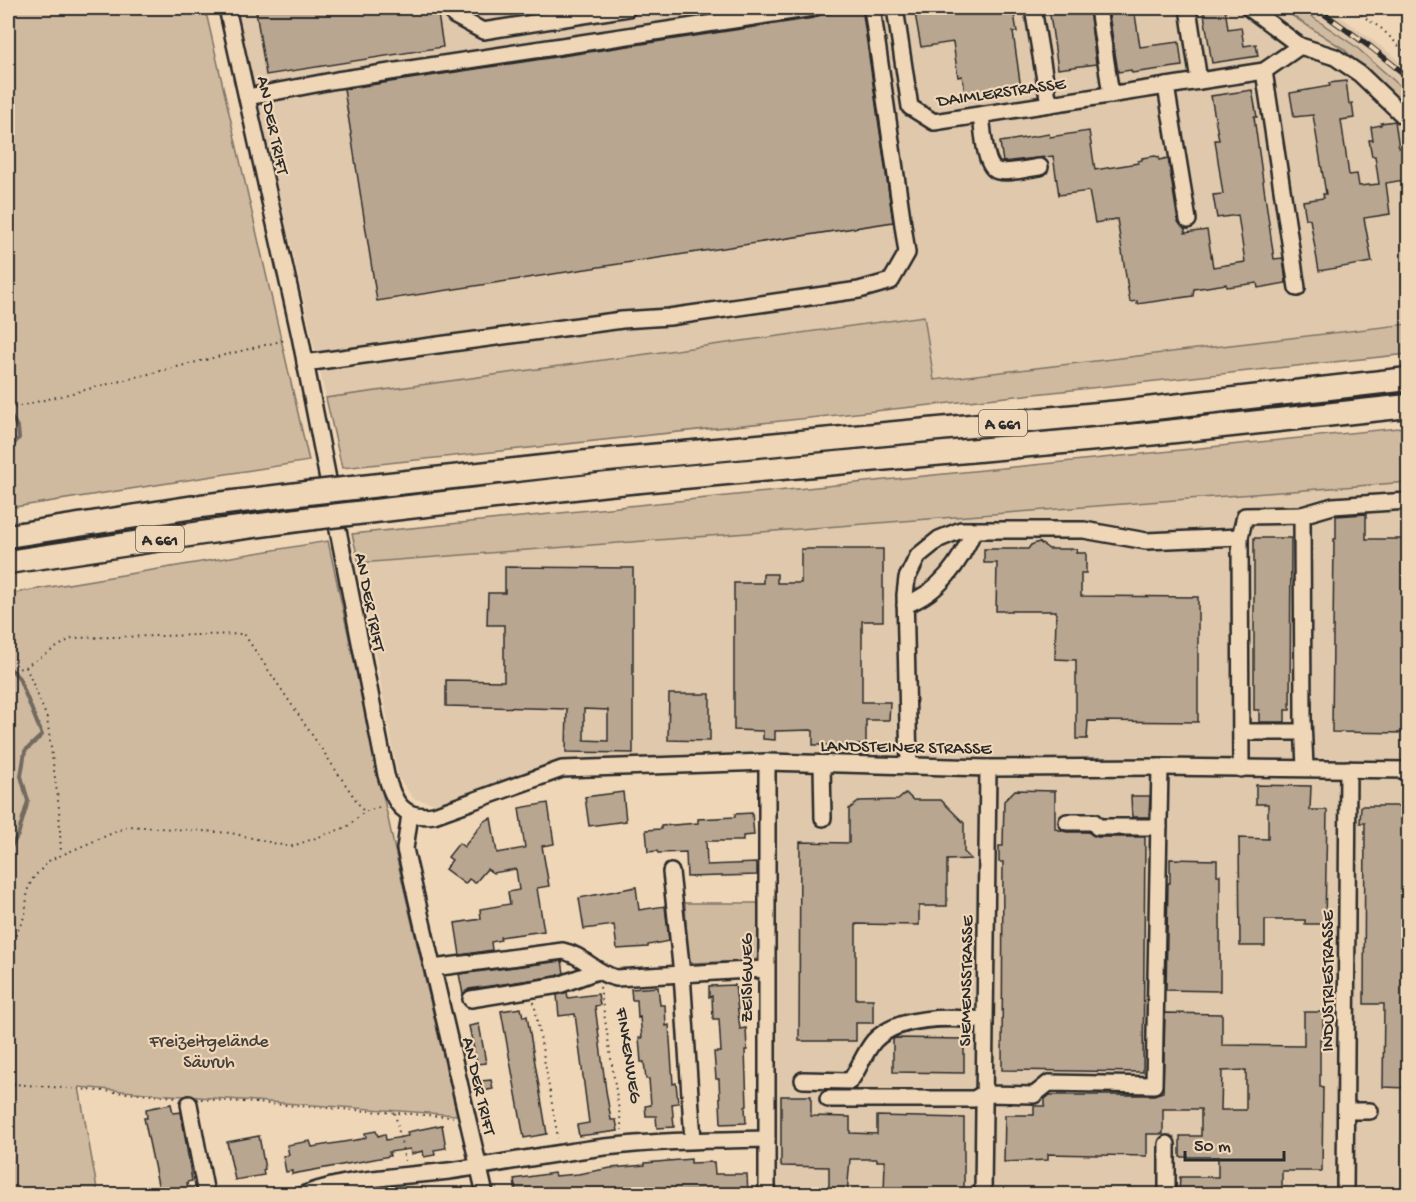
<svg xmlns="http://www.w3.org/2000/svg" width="1416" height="1202" viewBox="0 0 1416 1202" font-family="'Gochi Hand',sans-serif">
	<rect width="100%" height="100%" fill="#efd6b7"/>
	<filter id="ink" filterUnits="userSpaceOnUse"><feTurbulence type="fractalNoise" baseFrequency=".0167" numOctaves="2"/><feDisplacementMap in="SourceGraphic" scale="12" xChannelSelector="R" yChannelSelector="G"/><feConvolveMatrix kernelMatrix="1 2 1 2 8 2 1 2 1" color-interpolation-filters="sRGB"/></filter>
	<g filter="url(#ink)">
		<g fill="#dfc8ab">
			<polygon points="237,8 1280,8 1344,49 1408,114 1408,324 934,380 924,316 326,398"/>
			<polygon points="1299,8 1329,8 1394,56 1408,70 1408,93 1355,46"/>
			<polygon points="1408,482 1408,1194 773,1194 775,754 562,761 443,805 414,799 398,777 359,563"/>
		</g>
		<g fill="#cfbaa0" stroke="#7d7266" stroke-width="1.5">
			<polygon points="8,8 205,8 309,461 8,508"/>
			<polygon points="1280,8 1299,8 1355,46 1408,93 1408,114 1344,49"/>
			<polygon points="924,316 934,380 1408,324 1408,354 342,468 326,398"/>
			<polygon points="1408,427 1408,482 359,563 352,534"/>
			<polygon points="328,541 394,846 457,1115 169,1095 79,1087 98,1194 8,1194 8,594"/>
			<polygon points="685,903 759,903 759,957 753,961 688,963"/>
		</g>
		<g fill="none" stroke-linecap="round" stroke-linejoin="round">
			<g stroke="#72695e" stroke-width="4">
				<polyline points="8,451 19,438 18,428 10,415"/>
				<polyline points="8,666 19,678 42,735 25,751 21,776 28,801 18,835 8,852"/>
			</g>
		</g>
		<g fill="#b9a690" stroke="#2b2b2b" stroke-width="1.5" fill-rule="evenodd">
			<polygon points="274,8 437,8 443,47 266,75 256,11"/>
			<polygon points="862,8 893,222 377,301 344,89 814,18 820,15"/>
			<polygon points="914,8 1013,8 1017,32 1013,32 1021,89 966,98 962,76 958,77 953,42 921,47"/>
			<polygon points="1049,8 1089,8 1096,64 1058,69"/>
			<polygon points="1108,8 1134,8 1140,47 1179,42 1182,66 1132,73 1131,70 1118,72"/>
			<polygon points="1203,8 1225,8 1228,29 1241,27 1244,46 1256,44 1258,56 1212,63"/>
			<polygon points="1346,81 1349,104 1352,103 1354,118 1341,120 1349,175 1357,174 1359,186 1379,184 1375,156 1372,156 1369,140 1373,140 1371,127 1381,125 1381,123 1395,121 1399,148 1408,147 1408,177 1403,177 1404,180 1386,183 1390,214 1364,218 1372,262 1319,271 1310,219 1306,219 1303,201 1324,198 1323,194 1326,194 1313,115 1294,117 1290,93 1330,86 1329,83"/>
			<polygon points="1252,90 1257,117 1254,117 1274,259 1283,258 1286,283 1258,288 1257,283 1227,287 1226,284 1194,289 1193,296 1137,304 1137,301 1130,302 1117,219 1095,223 1089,191 1059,195 1053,156 1003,162 1000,142 1049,134 1050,137 1089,131 1095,170 1138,163 1138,161 1142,160 1142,158 1155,156 1159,157 1159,160 1168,158 1178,222 1185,229 1185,233 1207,230 1213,267 1245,262 1238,215 1217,218 1213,195 1223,194 1215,140 1219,140 1211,96"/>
			<polygon points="1366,514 1366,539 1408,539 1408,733 1332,732 1334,539 1336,539 1336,516"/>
			<polygon points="1254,538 1291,538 1290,710 1285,710 1285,722 1259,722 1259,710 1254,710"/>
			<polygon points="1039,542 1049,549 1077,549 1076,553 1086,553 1086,573 1081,573 1081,596 1198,597 1198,722 1088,721 1087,739 1076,739 1076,660 1055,659 1056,611 996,611 997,563 984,563 984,549 1028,549 1031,545"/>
			<polygon points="801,549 883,549 883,621 862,621 862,702 890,702 889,720 866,720 866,745 813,745 813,731 811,730 775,731 775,740 763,739 763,731 734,730 734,583 763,583 763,574 777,574 777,583 801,583"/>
			<path d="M 505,567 L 633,568 L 633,753 L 566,752 L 567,709 L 446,706 L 446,680 L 504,681 L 504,625 L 487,625 L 488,593 L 505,593 ZM 584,709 L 608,710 L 608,741 L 584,740 Z"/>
			<polygon points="669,694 710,694 710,741 668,740"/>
			<polygon points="1256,785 1311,786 1310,810 1327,810 1325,924 1305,924 1305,920 1265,920 1265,946 1240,946 1239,838 1268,839 1268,804 1256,804"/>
			<polygon points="1015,790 1055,791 1055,829 1067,832 1088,832 1097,837 1145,837 1143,1072 1002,1070 1003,862 999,862 999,846 1003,846 1004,801"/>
			<polygon points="623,792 626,821 589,826 585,797"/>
			<polygon points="906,793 913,800 941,800 964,823 964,852 971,859 947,860 947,906 919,906 919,925 856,924 856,999 873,999 873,1023 856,1023 856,1041 799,1041 800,842 849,843 849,809 860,801 898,800"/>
			<polygon points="1131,796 1150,796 1149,817 1132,817"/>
			<polygon points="548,803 554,844 542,846 549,886 537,888 544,931 500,937 501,940 491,942 492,950 460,955 455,923 481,919 480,909 510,904 508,892 519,890 516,869 493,873 487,869 475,883 469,879 465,884 445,869 452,860 448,857 459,843 464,847 484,821 491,818 497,853 525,848 519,808"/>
			<polygon points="1361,806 1408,806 1408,1088 1383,1087 1384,1004 1364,1004 1365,823 1360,823"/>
			<polygon points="752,813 754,835 743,836 743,841 706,841 707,865 757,863 757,875 687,877 686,852 658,853 657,851 648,852 646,830 661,829 661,826 698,823 698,819 735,817 735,814"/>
			<polygon points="1170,859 1217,860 1217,875 1220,875 1220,991 1166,990 1168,883 1170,883"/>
			<polygon points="636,887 639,910 665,906 669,941 648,945 648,947 617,949 614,925 584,929 579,898"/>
			<polygon points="562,961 564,973 557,976 469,989 463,994 459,974"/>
			<polygon points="735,985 740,1029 746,1028 747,1050 745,1050 747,1106 745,1107 746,1123 721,1124 719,1079 716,1079 714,1052 721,1052 719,1019 713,1019 712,996 709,997 709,986"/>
			<polygon points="658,987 660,1005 665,1005 666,1026 669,1025 673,1084 676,1083 678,1103 672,1104 674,1127 657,1128 656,1116 646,1116 645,1106 651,1105 649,1079 646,1079 644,1062 641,1062 639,1038 642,1038 640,1017 638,1018 637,1000 632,1000 631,989"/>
			<polygon points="567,992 568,998 598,994 600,1005 595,1006 606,1091 611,1120 616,1120 618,1131 579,1136 577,1125 589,1123 575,1014 559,1016 557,995"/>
			<polygon points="521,1008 523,1017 527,1016 547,1134 524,1138 501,1011"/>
			<path d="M 1304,1012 L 1323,1012 L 1323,1039 L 1320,1039 L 1320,1087 L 1323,1087 L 1322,1171 L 1282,1171 L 1282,1194 L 1179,1194 L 1180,1177 L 1218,1177 L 1218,1157 L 1180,1157 L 1180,1136 L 1201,1136 L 1201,1109 L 1163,1109 L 1163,1134 L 1147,1134 L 1147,1156 L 1048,1154 L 1048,1160 L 1004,1162 L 1005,1115 L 1034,1115 L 1034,1106 L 1045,1106 L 1045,1099 L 1050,1095 L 1154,1095 L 1163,1092 L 1165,1013 L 1222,1014 L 1222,1045 L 1304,1046 ZM 1246,1070 L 1246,1110 L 1221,1110 L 1222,1071 Z"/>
			<polygon points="479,1024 486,1063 477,1064 469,1026"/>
			<polygon points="896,1038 964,1039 964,1073 893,1072 893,1039"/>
			<polygon points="491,1080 493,1089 483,1091 481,1081"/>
			<polygon points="781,1096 811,1096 811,1116 850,1117 850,1133 877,1134 877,1116 964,1118 964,1194 884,1194 885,1161 877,1161 877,1159 850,1159 847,1194 829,1194 829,1167 781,1166"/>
			<polygon points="171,1104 173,1113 181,1112 192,1181 187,1182 188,1190 184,1190 185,1194 160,1194 144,1118 147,1118 146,1109"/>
			<polygon points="442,1125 446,1148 434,1150 435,1155 424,1157 423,1151 411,1154 410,1149 389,1152 390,1156 369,1160 292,1174 292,1171 286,1172 283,1156 289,1155 287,1145 310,1141 312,1147 362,1139 366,1137 365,1133 376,1131 378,1136 385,1134 386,1140 408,1136 407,1132"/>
			<polygon points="259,1136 265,1169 263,1170 264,1175 235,1180 227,1142"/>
			<polygon points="691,1159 691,1163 714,1162 715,1174 747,1174 748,1194 725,1194 725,1190 668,1192 668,1194 516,1194 514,1179 554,1173 555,1176 578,1174 611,1168 645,1165 645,1163"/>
		</g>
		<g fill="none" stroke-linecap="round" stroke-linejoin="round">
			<defs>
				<g id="minor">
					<path d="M 227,8 L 300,336 L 386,775 C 394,803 403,820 434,815 L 562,769 L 767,762 L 988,768 L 1160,767 L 1408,770"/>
					<polyline points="454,8 455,16 483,31 628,8"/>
					<polyline points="895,8 910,107 934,122 1264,71 1300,46"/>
					<polyline points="1033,8 1049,104"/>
					<polyline points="1098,8 1111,95"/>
					<polyline points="1188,8 1199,81"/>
					<polyline points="1249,8 1300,46 1335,57 1360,74 1408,120"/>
					<polyline points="1264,71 1297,288"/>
					<polyline points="1166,86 1188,220"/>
					<polyline points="248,97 337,80 813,8"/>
					<path d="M 981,115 C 983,128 984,168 998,171 C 1010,174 1028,168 1040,167"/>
					<polyline points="305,363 622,320 669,317 859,290 891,281 907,253 872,8"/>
					<polyline points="1302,515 1333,506 1408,501"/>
					<path d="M 905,605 C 940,592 960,563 974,530"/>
					<polyline points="1241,732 1303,732"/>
					<polyline points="822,764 823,818"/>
					<polyline points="909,766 905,595 907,578 918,556 939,539 961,530 1084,530 1146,541 1240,537"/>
					<polyline points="1241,769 1240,537 1245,516 1302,515 1303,720 1305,768"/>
					<polyline points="410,814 405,849 485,1194"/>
					<polyline points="1067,822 1094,822 1097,827 1159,827"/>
					<polyline points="671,872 682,974 693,1140"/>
					<path d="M 433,968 L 563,951 C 583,955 596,974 616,978 L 765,969"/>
					<polyline points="471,999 559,985 597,971"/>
					<path d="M 803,1080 L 850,1081 C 859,1069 864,1053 874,1041 C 898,1015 950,1017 984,1020"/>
					<polyline points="828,1099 974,1099 983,1094 1034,1095 1049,1083 1154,1085 1160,767"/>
					<polyline points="189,1104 206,1194"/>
					<polyline points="1346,1111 1370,1111"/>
					<path d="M 305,1194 C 352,1177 401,1177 449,1171 C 508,1163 566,1150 625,1145 C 672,1140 719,1140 767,1139"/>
					<polyline points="767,1194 767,762"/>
					<polyline points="983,1194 988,768"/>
					<polyline points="1167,1194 1167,1144"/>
					<polyline points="1345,1194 1348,769"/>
				</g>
				<g id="highway">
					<polyline points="362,487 597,461 1120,412 1408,379"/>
					<polyline points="366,512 608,484 1129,436 1408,406"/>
					<polyline points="8,536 201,506 307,493"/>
					<polyline points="8,562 202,533 313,518"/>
				</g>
			</defs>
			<use href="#minor" stroke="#2b2b2b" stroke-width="20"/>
			<use href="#highway" stroke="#2b2b2b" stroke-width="27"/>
			<g stroke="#2b2b2b" stroke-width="2" stroke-dasharray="1.5 4.5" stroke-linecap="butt">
				<polyline points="1351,8 1382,29 1408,55"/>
				<polyline points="8,409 285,340"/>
				<polyline points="26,667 47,718 59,808 61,854"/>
				<polyline points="8,673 26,666 72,638 244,634 364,812"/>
				<polyline points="8,935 14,938"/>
				<polyline points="8,952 25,915 28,888 34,877 50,860 129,826 231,833 290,847 347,827 364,812 383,806"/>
				<polyline points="600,987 622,1130"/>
				<polyline points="534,1002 558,1138"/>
				<polyline points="8,1065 14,1084 177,1097"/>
				<polyline points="8,1085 14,1084 8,1115"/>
				<polyline points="201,1099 453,1117"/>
				<polyline points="395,1113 405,1161"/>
			</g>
			<use href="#minor" stroke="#efd6b7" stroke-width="15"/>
			<use href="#highway" stroke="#efd6b7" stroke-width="22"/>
			<defs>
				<polyline id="rail" points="1316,8 1372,48 1408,77"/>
			</defs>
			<use href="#rail" stroke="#2b2b2b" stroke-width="6"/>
			<use href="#rail" stroke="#efd6b7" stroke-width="4" stroke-dasharray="11" stroke-linecap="butt"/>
			<defs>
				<g id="highway-bridge">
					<polyline points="307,493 362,487"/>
					<polyline points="313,518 366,512"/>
				</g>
			</defs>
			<use href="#highway-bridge" stroke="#2b2b2b" stroke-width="27" stroke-linecap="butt"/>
			<use href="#highway-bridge" stroke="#efd6b7" stroke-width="22"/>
		</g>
	</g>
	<g text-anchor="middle" stroke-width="4.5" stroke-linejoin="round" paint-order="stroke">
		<g fill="#efd6b7" stroke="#665e55" stroke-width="1.5">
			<rect x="979" y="410" width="48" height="26" rx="4.5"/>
			<rect x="136" y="526" width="48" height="26" rx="4.5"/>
		</g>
		<g font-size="16" font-weight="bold" fill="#2b2b2b">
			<text x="1003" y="429">A 661</text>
			<text x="160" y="545">A 661</text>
		</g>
		<g font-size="18" fill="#2b2b2b" stroke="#efd6b7">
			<text transform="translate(1001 91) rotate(-8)" y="6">DAIMLERSTRASSE</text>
			<text transform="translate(274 125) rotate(78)" y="6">AN DER TRIFT</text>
			<text transform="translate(371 602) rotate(79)" y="6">AN DER TRIFT</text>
			<text transform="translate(906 746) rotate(1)" y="6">LANDSTEINER STRASSE</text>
			<text transform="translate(746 978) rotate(-90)" y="6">ZEISIGWEG</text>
			<text transform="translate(965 981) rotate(-89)" y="6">SIEMENSSTRASSE</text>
			<text transform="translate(1327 981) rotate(-90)" y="6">INDUSTRIESTRASSE</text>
			<text transform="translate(630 1055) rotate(81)" y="6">FINKENWEG</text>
			<text transform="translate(480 1086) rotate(77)" y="6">AN DER TRIFT</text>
		</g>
		<g font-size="18" fill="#44403d" stroke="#efd6b7">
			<text x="209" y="1046">Freizeitgelände<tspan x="209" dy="21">Säuruh</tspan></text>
		</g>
	</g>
	<rect width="1416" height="1202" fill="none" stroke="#efd6b7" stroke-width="30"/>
	<rect x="15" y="15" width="1386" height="1172" fill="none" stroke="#2b2b2b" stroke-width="2" filter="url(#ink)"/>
	<path d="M1185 1151v9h99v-9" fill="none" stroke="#2b2b2b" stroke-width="3"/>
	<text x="1194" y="1151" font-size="18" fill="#2b2b2b" stroke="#efd6b7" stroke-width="4.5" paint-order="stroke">50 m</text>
</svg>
